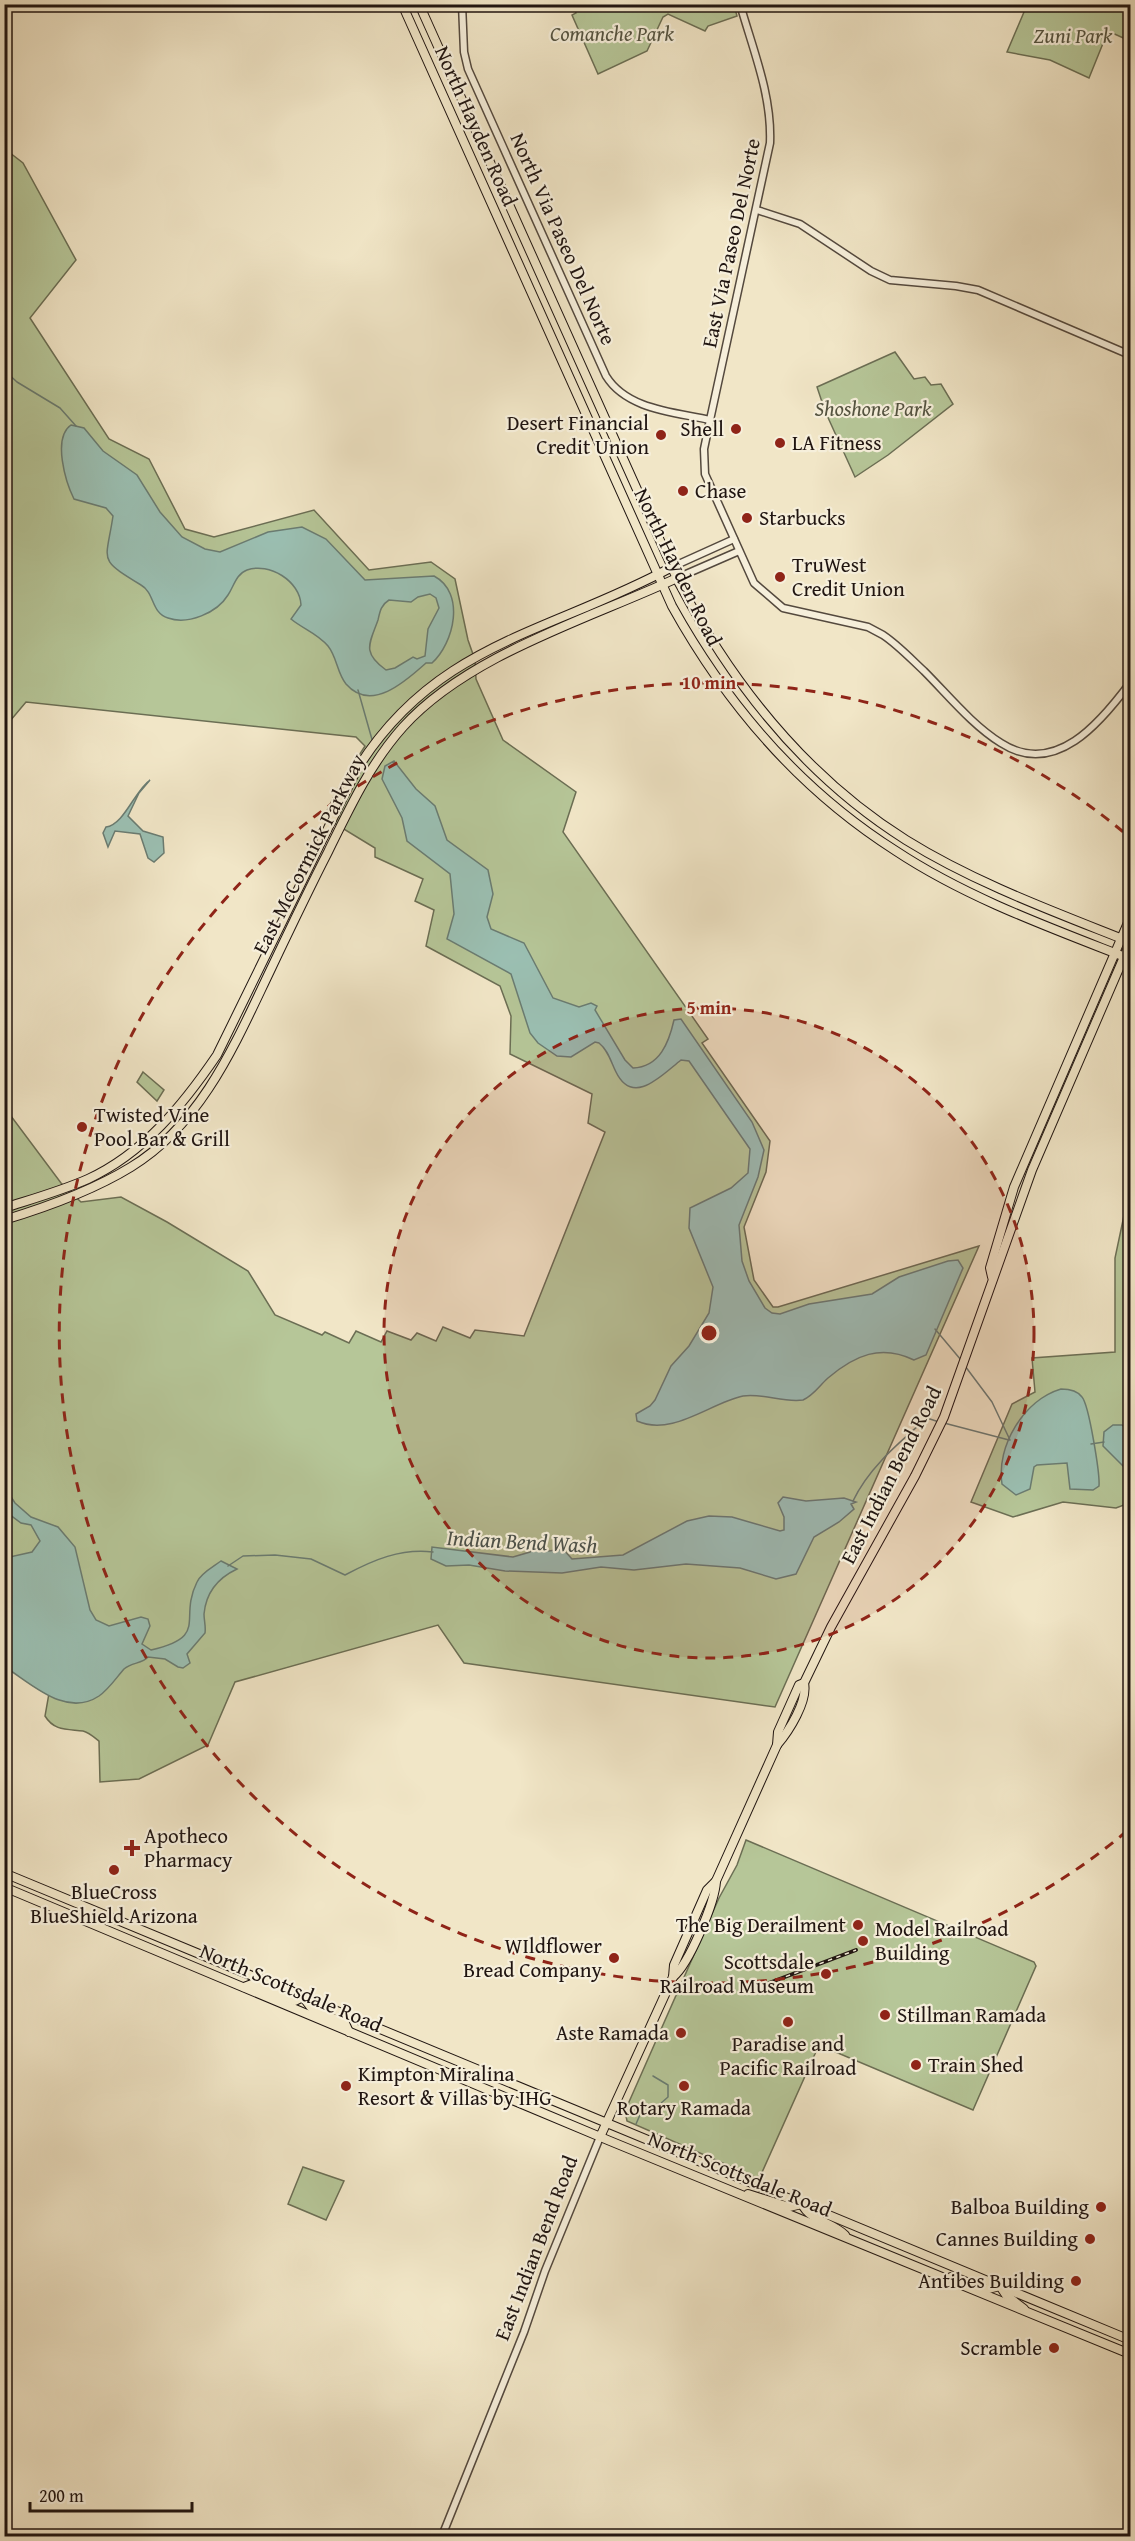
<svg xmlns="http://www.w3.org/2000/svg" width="1135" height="2541" viewBox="0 0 1135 2541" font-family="'Gentium Book Plus',serif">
	<rect width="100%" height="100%" fill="#f1e6c7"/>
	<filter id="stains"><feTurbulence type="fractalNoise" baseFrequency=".00333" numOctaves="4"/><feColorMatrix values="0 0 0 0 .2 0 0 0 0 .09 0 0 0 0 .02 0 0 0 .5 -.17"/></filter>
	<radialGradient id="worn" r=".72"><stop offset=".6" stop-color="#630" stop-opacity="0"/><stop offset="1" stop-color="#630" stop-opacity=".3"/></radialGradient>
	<g fill="#b6c698" stroke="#6b6e54" stroke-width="1.5">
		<polygon points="734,5 737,16 708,26 705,31 668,14 663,17 647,51 598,74 572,15 576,13 573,5"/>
		<polygon points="1027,5 1130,5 1130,41 1108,31 1089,78 1050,60 1007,52"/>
		<path d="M 5,149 L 23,163 L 76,260 L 30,318 L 109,439 L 149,459 L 185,529 L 214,537 L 314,510 L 369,570 L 431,562 L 455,579 L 468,640 L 475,660 L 476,679 L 503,740 L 576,792 L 563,832 L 708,1039 L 702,1043 L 770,1141 L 766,1172 L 744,1227 L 754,1280 L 773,1307 L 778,1307 L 979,1246 L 775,1707 L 464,1663 L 438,1625 L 235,1682 L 208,1745 L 139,1779 L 100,1782 L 99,1741 C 94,1737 88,1732 83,1731 C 67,1729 54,1731 45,1716 L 61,1625 L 5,1570 L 5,1108 L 61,1183 L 81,1202 L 121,1197 L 167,1222 L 248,1271 L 275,1315 L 322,1335 L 325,1332 L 349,1343 L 356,1331 L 381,1342 L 387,1331 L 411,1340 L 417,1333 L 436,1341 L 443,1327 L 470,1338 L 475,1330 L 524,1336 L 605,1132 L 588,1123 L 592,1094 L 510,1054 L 511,1016 L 500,986 L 426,946 L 434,910 L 415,901 L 423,879 L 375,857 L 375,848 L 324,817 L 337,790 L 365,746 L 356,737 L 26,702 L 5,727 Z"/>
		<polygon points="895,352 914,379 925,377 931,385 941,384 953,404 888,455 855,477 825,411 817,387"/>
		<polygon points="143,1072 164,1090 157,1101 137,1082"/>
		<polygon points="1130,1187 1130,1496 1126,1497 1124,1505 1116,1508 1063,1502 1013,1517 971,1502 1012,1404 1035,1392 1032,1358 1115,1352 1115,1258"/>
		<polygon points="746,1840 1034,1962 1036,1966 973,2110 819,2045 759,2179 627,2121 625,2111 719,1898 737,1865"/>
		<polygon points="303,2167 344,2181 326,2220 288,2204"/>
	</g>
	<g fill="#9bc0b3" stroke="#6a7c72" stroke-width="1.5" fill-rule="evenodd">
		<path d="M 71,425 L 84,428 L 103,451 L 137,475 L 160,512 L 182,537 L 205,549 L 220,552 L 268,532 L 302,527 L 326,539 L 365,580 L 434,576 C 466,593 454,643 432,663 L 426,663 C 406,681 371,713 346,684 C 337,673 337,657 328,646 C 317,633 303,629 291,619 L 301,605 C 300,581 269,562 247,570 C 236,574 234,586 228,595 C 217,613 188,625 168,618 C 151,613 155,593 141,585 C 97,558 106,563 113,516 L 106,508 L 74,499 C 66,483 52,438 71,425 ZM 430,594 L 436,598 L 439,608 L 428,629 L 425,656 L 417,659 L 413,657 L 395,668 L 386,670 C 361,652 370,643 378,620 C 380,611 381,605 389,600 L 411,602 L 418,597 Z"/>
		<path d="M 394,761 L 416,789 L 435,806 L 447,840 L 488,870 L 493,894 L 487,917 L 491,929 L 524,943 L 553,998 L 579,1007 L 591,1003 L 597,1006 L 595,1010 L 625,1060 L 633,1068 C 660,1067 669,1042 674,1020 L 681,1019 L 752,1122 L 764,1150 L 758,1177 L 739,1225 L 742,1261 L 749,1281 L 765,1308 L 772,1313 L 780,1314 L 809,1304 L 872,1294 L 899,1277 L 948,1261 L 958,1260 L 963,1268 L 926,1355 L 914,1360 C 881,1344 855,1355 828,1378 C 819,1386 814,1395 803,1400 C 783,1403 764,1393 743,1396 C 710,1403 672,1437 637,1421 L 636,1414 L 650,1406 L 655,1400 L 671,1366 L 689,1346 L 709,1313 L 713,1287 L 689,1228 L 690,1208 L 731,1188 L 748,1173 L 750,1149 L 689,1061 L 681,1060 C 662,1075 633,1107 616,1072 C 611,1062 608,1050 599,1043 L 595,1042 L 571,1057 L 557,1056 L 538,1043 L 530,1033 L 511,974 L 447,939 L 454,914 L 450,874 L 407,841 L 402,818 L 382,779 L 385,766 Z"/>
		<path d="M 150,780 L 139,793 L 128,816 L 143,831 L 163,837 L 164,853 L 154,862 L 148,858 L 140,834 L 115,831 L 108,847 L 103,833 L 106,827 C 124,825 135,790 150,780 Z"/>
		<path d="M 1061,1389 C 1068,1389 1077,1390 1082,1397 C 1089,1405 1100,1474 1099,1486 L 1093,1490 L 1070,1489 L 1067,1463 L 1037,1465 L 1034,1467 L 1030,1489 L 1016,1495 L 1002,1484 C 996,1446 1024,1400 1061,1389 Z"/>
		<polygon points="1113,1425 1122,1425 1130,1432 1130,1473 1103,1446 1104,1432"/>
		<path d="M 4,1486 L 15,1503 L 31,1517 L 58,1527 L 75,1547 L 90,1610 L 96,1620 L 109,1626 L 141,1617 L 148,1619 L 150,1626 L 142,1644 L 151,1650 C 210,1636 178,1620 197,1582 C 201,1573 213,1567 221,1561 L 237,1569 C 218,1578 206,1592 204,1614 C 204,1621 206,1626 205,1633 L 187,1654 L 190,1663 L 183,1668 L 178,1667 L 165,1659 L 148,1657 C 142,1664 132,1662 124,1669 C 116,1678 109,1689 99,1696 C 66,1718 32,1684 5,1667 L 5,1558 L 32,1552 L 40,1541 L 31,1525 L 21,1523 L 5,1511 Z"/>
		<polygon points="783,1497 806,1501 844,1498 856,1502 851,1504 854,1509 839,1522 814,1537 796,1574 776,1579 740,1568 686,1564 634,1570 601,1567 562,1573 505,1571 469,1565 446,1566 431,1559 432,1547 513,1557 530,1552 537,1544 549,1551 563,1549 572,1559 623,1555 687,1521 709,1516 732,1517 780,1531 784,1530 784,1517 778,1503"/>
	</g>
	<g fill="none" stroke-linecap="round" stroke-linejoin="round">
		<g stroke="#6a7c72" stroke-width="1.5">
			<polyline points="4,370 17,382 60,408 76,426"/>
			<polyline points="358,690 373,743"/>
			<polyline points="935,1329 961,1360"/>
			<polyline points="965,1366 992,1402 1010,1440"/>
			<polyline points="944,1423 1009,1440"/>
			<polyline points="1091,1444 1104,1442"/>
			<path d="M 853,1501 C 869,1467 900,1442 927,1418 L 939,1422"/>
			<path d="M 228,1566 L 243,1556 L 275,1555 L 311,1559 L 345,1575 C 373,1560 401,1548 433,1552"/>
			<polyline points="636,2124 643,2108 660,2104 668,2097 668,2085 653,2076"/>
		</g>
		<defs>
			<g id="minor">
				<path d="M 462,4 L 464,52 L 468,69 L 606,376 C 627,410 675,412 710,420"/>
				<path d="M 740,4 C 753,50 772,95 770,143 L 710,420 L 704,449 L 705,474 L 754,583 L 783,608 L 868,627 L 883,635 C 898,645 911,659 924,671 C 948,695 972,725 1001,743 C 1055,778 1101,722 1130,683"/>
				<polyline points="757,210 800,224 871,271 890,280 956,286 978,290 1130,355"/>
				<polyline points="672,567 734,539"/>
				<polyline points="677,578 739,551"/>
				<polyline points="442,2536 524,2332 545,2271 600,2137"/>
			</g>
			<g id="major">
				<path d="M 402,4 L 672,606 C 727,705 800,790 896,851 C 967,898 1051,928 1130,959"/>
				<path d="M 419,4 L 679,583 C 734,687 806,777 906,840 C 975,883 1055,912 1130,942"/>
				<path d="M 4,1208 C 32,1199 61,1191 88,1179 C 144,1153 183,1105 217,1055 L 356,771 C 435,642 551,633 672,567"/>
				<path d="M 4,1220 C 47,1207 92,1191 131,1167 C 202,1124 236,1042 270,971 C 289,931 308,891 328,852 C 350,807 370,764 403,727 C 469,654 589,619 677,578"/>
				<polyline points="992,1277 990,1268 1014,1187 1130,918"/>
				<polyline points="777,1745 778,1732 799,1685 804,1683 831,1627 915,1476 944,1417 1032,1170 1130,943"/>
				<polyline points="4,1873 1130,2340"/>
				<polyline points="4,1887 610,2141 1130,2354"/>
				<path d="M 673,1977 C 689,1964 715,1902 716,1881"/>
				<polyline points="244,1987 252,1984 295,2001 303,1997"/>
				<polyline points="303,1997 313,2010 345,2023 349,2032"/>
				<path d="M 600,2137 L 673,1977 L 674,1965 L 707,1890 L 716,1881 L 777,1745 C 789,1731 808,1701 804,1683"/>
				<polyline points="748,2194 789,2207 802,2204"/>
				<path d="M 802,2204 C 810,2221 832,2222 845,2235"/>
				<polyline points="951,2277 988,2289 1000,2286"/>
				<polyline points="1000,2286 1006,2295 1024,2309"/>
			</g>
		</defs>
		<use href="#minor" stroke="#54493e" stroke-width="9"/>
		<use href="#major" stroke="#201511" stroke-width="10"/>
		<use href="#minor" stroke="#f6efdb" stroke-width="6"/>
		<use href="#major" stroke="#f1e6c7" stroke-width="8"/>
		<defs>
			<polyline id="rail" points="769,1983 856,1950"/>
		</defs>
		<use href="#rail" stroke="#201511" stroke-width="4"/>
		<use href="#rail" stroke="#f6efdb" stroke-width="1.5" stroke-dasharray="4.5" stroke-linecap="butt"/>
	</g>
	<circle cx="709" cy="1333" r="325" fill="#8f2418" fill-opacity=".12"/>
	<g fill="none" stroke="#8f2418" stroke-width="3" stroke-dasharray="10 8">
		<circle cx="709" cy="1333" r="325"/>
		<path d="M1127 1831A650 650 0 1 1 1127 835"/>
	</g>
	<g fill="#8f2418" stroke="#f6efdb" stroke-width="2">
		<circle cx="736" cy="429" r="6"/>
		<circle cx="661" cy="435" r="6"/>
		<circle cx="780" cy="443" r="6"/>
		<circle cx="683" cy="491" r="6"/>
		<circle cx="747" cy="518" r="6"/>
		<circle cx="780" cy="577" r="6"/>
		<circle cx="82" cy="1127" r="6"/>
		<path d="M129 1839h6v6h6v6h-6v6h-6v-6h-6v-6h6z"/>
		<circle cx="114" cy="1870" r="6"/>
		<circle cx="858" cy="1925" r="6"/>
		<circle cx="863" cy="1941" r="6"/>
		<circle cx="614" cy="1958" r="6"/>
		<circle cx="826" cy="1974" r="6"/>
		<circle cx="885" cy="2015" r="6"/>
		<circle cx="788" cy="2022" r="6"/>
		<circle cx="681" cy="2033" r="6"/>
		<circle cx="916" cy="2065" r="6"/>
		<circle cx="346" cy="2086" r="6"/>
		<circle cx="684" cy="2086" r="6"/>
		<circle cx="1101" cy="2207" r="6"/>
		<circle cx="1090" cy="2239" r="6"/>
		<circle cx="1076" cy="2281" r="6"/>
		<circle cx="1054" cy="2348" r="6"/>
	</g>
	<g text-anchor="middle" stroke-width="4.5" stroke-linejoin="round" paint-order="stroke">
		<g font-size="21" font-style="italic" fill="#545340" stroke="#f6efdb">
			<text x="612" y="41">Comanche Park</text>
			<text x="1073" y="43">Zuni Park</text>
			<text x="873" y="416">Shoshone Park</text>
		</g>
		<g font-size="21" fill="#201511" stroke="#f6efdb">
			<text transform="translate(476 126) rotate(66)" y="7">North Hayden Road</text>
			<text transform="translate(563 239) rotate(66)" y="7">North Via Paseo Del Norte</text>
			<text transform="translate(731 243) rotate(-78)" y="7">East Via Paseo Del Norte</text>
			<text transform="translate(678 567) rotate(64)" y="7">North Hayden Road</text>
			<text transform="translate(309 854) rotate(-63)" y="7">East McCormick Parkway</text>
			<text transform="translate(891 1475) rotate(-63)" y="7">East Indian Bend Road</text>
			<text transform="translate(291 1988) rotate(23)" y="7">North Scottsdale Road</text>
			<text transform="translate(740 2174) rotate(22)" y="7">North Scottsdale Road</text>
			<text transform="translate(536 2248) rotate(-69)" y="7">East Indian Bend Road</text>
		</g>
		<g font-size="21" fill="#201511" stroke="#f6efdb" text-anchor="end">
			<text x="649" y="430">Desert Financial<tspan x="649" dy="24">Credit Union</tspan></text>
			<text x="724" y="436">Shell</text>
			<text x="792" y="450" text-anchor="start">LA Fitness</text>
			<text x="695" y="498" text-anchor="start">Chase</text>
			<text x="759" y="525" text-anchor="start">Starbucks</text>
			<text x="792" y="572" text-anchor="start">TruWest<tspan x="792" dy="24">Credit Union</tspan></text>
			<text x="94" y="1122" text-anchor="start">Twisted Vine<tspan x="94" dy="24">Pool Bar &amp; Grill</tspan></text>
			<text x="144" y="1843" text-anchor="start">Apotheco<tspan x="144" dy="24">Pharmacy</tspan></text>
			<text x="114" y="1899" text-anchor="middle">BlueCross<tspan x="114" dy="24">BlueShield Arizona</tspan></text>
			<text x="846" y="1932">The Big Derailment</text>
			<text x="875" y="1936" text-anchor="start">Model Railroad<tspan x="875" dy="24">Building</tspan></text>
			<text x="602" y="1953">WIldflower<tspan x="602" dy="24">Bread Company</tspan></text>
			<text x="814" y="1969">Scottsdale<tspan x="814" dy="24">Railroad Museum</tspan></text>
			<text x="897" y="2022" text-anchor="start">Stillman Ramada</text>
			<text x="669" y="2040">Aste Ramada</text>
			<text x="788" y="2051" text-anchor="middle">Paradise and<tspan x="788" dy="24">Pacific Railroad</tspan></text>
			<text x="928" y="2072" text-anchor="start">Train Shed</text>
			<text x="358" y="2081" text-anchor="start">Kimpton Miralina<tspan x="358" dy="24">Resort &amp; Villas by IHG</tspan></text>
			<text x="684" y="2115" text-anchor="middle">Rotary Ramada</text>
			<text x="1089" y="2214">Balboa Building</text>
			<text x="1078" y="2246">Cannes Building</text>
			<text x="1064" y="2288">Antibes Building</text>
			<text x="1042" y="2355">Scramble</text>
		</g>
		<g font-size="22" font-style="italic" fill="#4b514a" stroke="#f6efdb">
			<text transform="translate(522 1541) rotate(3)" y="8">Indian Bend Wash</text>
		</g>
	</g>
	<circle cx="709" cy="1333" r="9" fill="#8f2418" stroke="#f6efdb" stroke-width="3"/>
	<g font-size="18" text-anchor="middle" font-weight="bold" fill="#8f2418" stroke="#f6efdb" stroke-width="4.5" stroke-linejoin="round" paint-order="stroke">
		<text x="709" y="689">10 min</text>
		<text x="709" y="1014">5 min</text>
	</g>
	<rect width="1135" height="2541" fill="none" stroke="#f1e6c7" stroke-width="24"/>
	<rect x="6" y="6" width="1123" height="2529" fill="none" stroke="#201511" stroke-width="3"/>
	<rect x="12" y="12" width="1111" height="2517" fill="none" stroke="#201511" stroke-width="1.5"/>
	<path d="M30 2502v9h162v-9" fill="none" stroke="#201511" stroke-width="3"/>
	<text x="39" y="2502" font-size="18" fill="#201511" stroke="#f6efdb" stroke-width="4.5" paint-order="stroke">200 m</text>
	<rect width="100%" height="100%" filter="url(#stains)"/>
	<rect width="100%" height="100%" fill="url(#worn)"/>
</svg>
